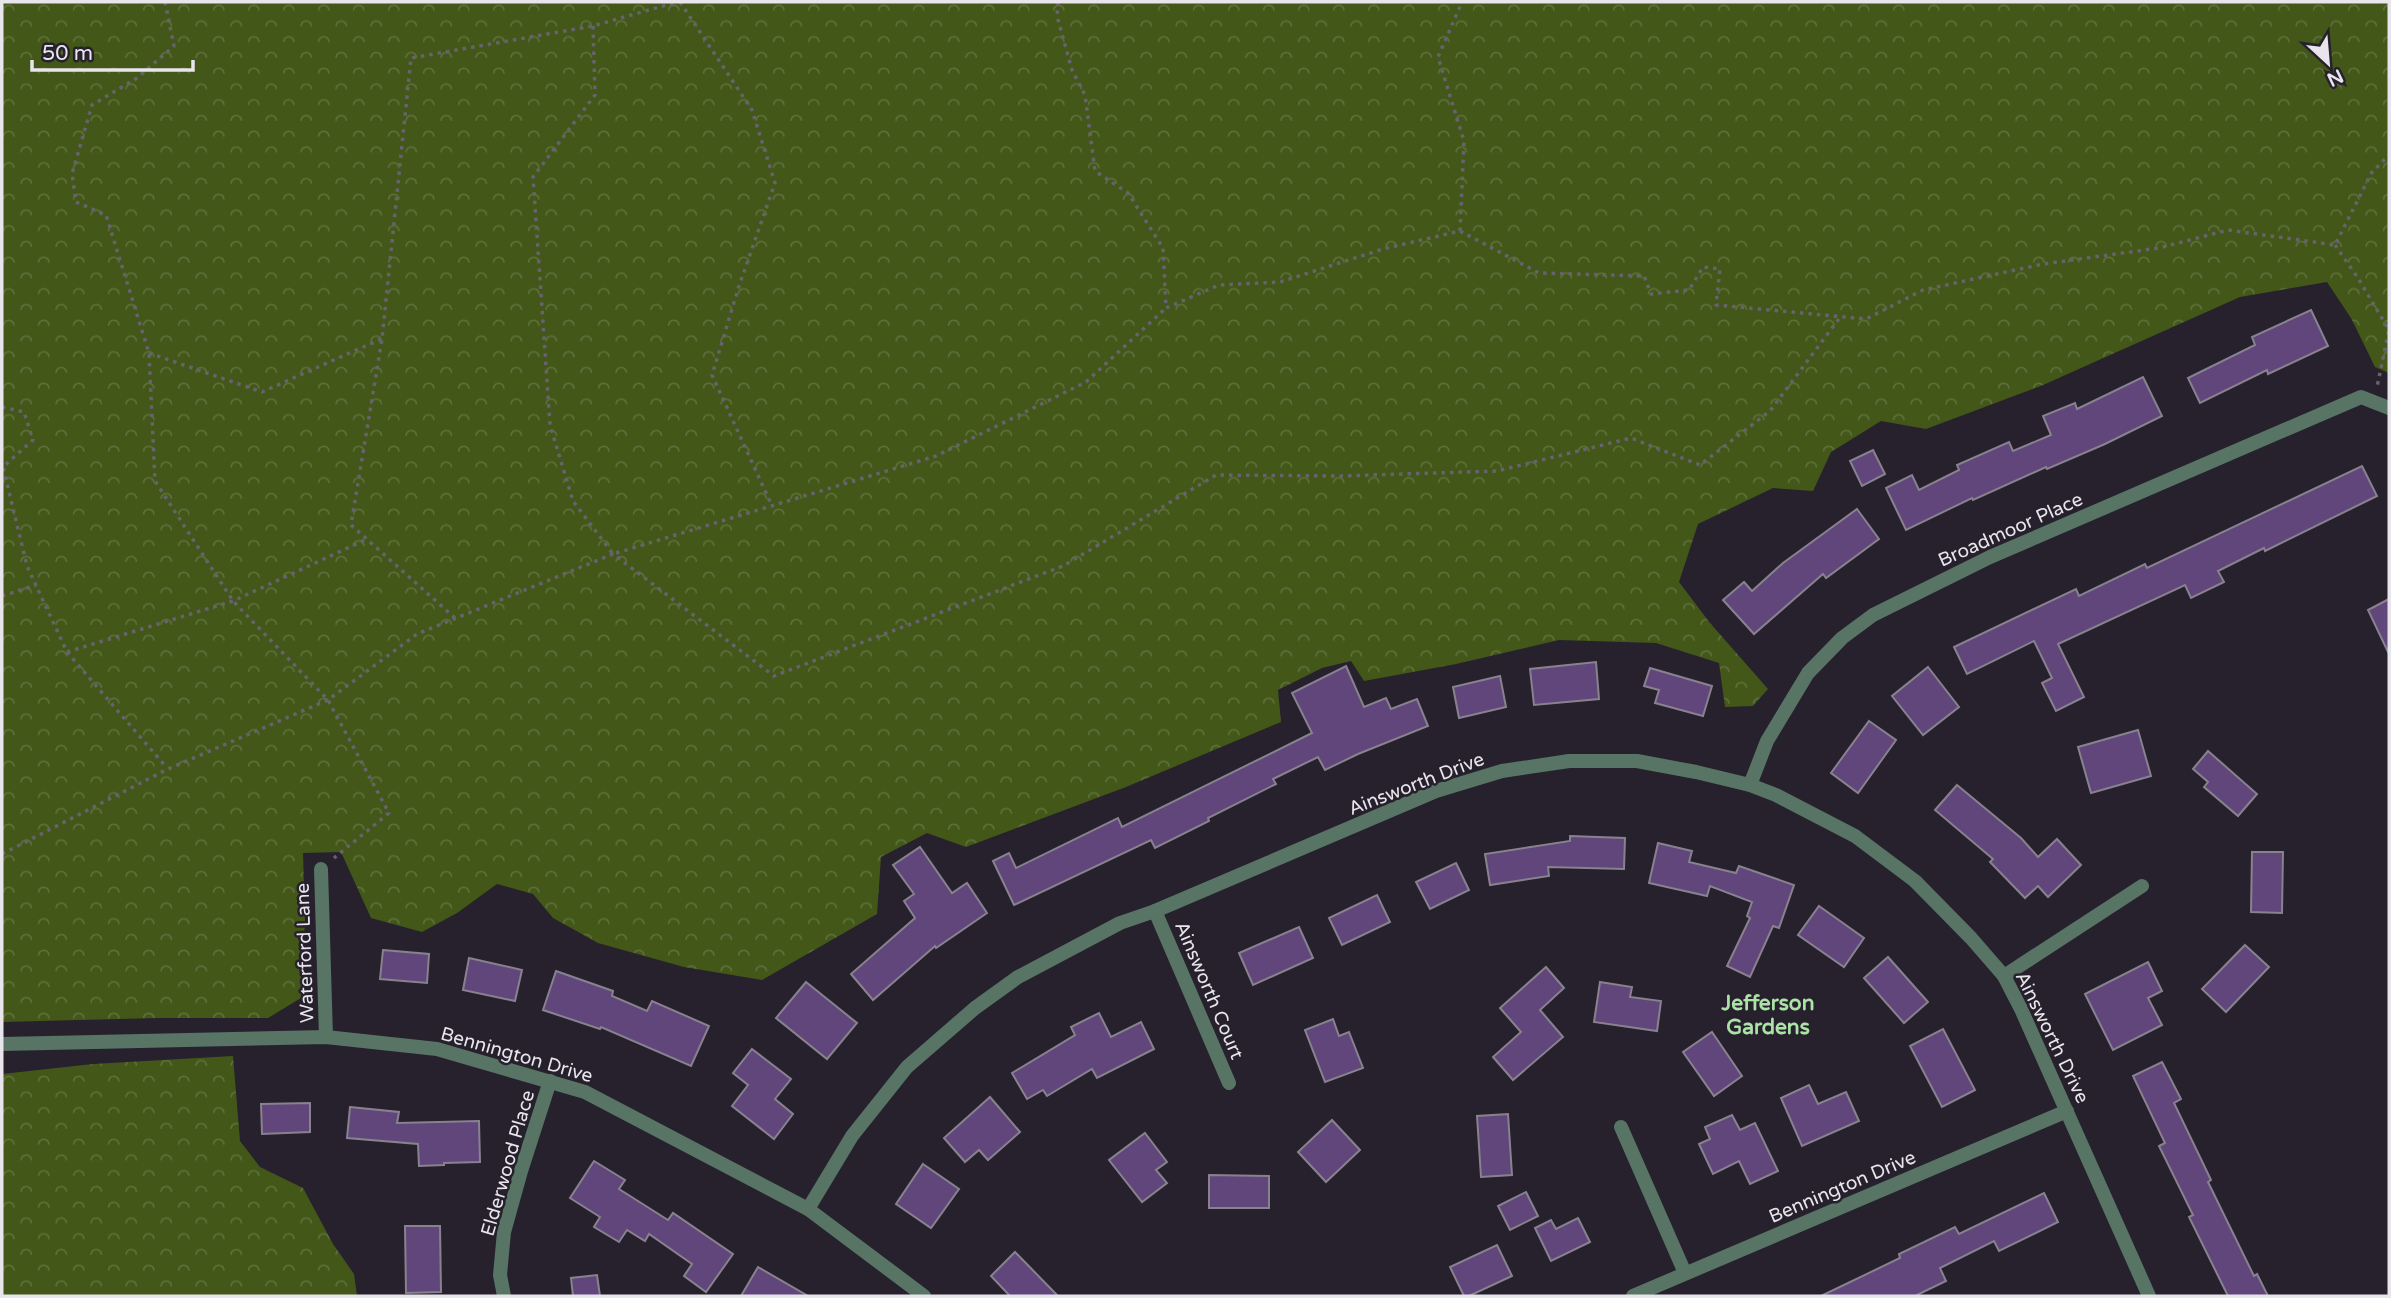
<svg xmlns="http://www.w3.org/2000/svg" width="2391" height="1298" viewBox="0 0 2391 1298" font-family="'Varela Round',sans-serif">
	<defs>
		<pattern id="forest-crowns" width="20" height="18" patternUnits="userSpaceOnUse" patternTransform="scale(1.75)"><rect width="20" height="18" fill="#425718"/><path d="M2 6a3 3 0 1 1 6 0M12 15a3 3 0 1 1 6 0" fill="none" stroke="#5d6f3a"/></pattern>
	</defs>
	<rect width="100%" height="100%" fill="#26212c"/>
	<g fill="url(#forest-crowns)">
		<polygon points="2,2 2389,2 2389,373 2375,367 2351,318 2327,282 2240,297 2043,385 1926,429 1881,421 1831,452 1813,491 1773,488 1698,524 1679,582 1710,623 1768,689 1753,706 1725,707 1719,663 1656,643 1559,640 1456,664 1364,681 1351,661 1322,668 1278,690 1281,722 1126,787 966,847 927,833 881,857 877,914 762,980 684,967 598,943 553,918 533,894 497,884 457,913 422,932 371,918 341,852 303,853 305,921 301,998 268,1018 158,1018 2,1022"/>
		<polygon points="233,1056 240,1141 260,1167 303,1188 333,1244 354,1274 357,1296 2,1296 2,1074 93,1064"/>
	</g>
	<g fill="#61467c" stroke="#88828f" stroke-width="2">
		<polygon points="2311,310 2328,346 2268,374 2267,370 2200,403 2188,378 2255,345 2252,337"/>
		<polygon points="2143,377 2162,416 2105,444 2047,469 2046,467 1973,500 1972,498 1906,530 1886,488 1912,475 1919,490 1959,470 1957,465 2009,442 2013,451 2051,435 2043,416 2075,403 2077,409"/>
		<polygon points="1873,450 1885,474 1862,486 1850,461"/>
		<polygon points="2362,466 2377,496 2265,551 2264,548 2218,571 2224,582 2191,598 2185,585 2058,644 2084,697 2056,711 2042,683 2052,678 2034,641 1967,674 1954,647 2076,589 2079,596 2145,564 2147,568"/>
		<polygon points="1857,509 1879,539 1826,578 1823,574 1754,634 1723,600 1744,582 1752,591 1783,563"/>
		<polygon points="2389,599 2389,654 2368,610"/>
		<polygon points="1596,662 1599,699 1534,705 1530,669"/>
		<polygon points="1346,666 1364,707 1386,698 1391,709 1417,699 1428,726 1358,754 1325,770 1318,757 1273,779 1276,784 1208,818 1209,821 1155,848 1151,840 1014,905 993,861 1009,853 1016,868 1118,818 1122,827 1312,733 1292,693"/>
		<polygon points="1928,667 1959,707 1923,735 1892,696"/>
		<polygon points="1650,668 1712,686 1703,716 1655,703 1659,690 1644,686"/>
		<polygon points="1500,676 1506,707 1459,718 1453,687"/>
		<polygon points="1869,721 1896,740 1858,793 1831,773"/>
		<polygon points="2138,730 2151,776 2091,793 2078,747"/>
		<polygon points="2208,751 2257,794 2238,816 2204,787 2208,782 2193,769"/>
		<polygon points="1957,785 2021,838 2038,857 2057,839 2081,865 2048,897 2038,886 2025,898 1990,862 1993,859 1935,810"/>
		<polygon points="1570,836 1625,838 1624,869 1548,867 1549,876 1490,885 1485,854 1570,841"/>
		<polygon points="1658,843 1692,851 1689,862 1736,873 1739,866 1794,885 1779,928 1773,926 1750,977 1727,966 1750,918 1747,916 1752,902 1710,886 1707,896 1649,883"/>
		<polygon points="920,847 952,893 967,883 987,913 936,948 935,946 873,1000 851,974 915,918 904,901 914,894 893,865"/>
		<polygon points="2252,852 2283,852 2282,913 2251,912"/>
		<polygon points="1456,863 1469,890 1430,909 1416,882"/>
		<polygon points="1377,895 1390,922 1342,945 1329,918"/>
		<polygon points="1819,906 1864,938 1844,967 1798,935"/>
		<polygon points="1299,927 1313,958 1253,985 1239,953"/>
		<polygon points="2245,945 2269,967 2226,1012 2202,989"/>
		<polygon points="383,950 429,954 427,983 380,979"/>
		<polygon points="1888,957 1928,1002 1904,1023 1864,978"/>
		<polygon points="469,958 522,970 515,1001 463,990"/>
		<polygon points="2148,962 2162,991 2148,998 2162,1025 2113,1050 2085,994"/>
		<polygon points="1546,967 1564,988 1540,1010 1563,1037 1513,1080 1493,1057 1521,1032 1500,1008"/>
		<polygon points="556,971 613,991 612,996 647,1011 652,1001 709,1026 691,1066 601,1027 600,1029 543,1010"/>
		<polygon points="806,982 857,1023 827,1059 776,1018"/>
		<polygon points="1600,982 1632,987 1630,997 1661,1001 1657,1031 1594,1022"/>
		<polygon points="1099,1013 1111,1037 1141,1022 1154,1049 1097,1078 1092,1069 1047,1096 1043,1090 1027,1099 1012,1073 1075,1035 1071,1027"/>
		<polygon points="1333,1019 1339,1036 1349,1032 1363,1068 1325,1082 1305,1030"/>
		<polygon points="1943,1029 1975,1090 1942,1107 1910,1046"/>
		<polygon points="1712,1032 1742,1076 1714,1096 1683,1052"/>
		<polygon points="752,1049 791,1079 775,1099 793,1114 774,1139 732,1106 748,1085 733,1073"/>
		<polygon points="2162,1062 2181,1099 2174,1103 2211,1180 2208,1182 2254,1276 2257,1274 2268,1296 2228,1296 2189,1217 2193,1215 2159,1146 2165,1143 2133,1076"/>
		<polygon points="1809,1085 1818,1104 1846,1092 1859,1121 1802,1146 1781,1098"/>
		<polygon points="990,1097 1020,1132 988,1160 979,1150 965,1162 944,1138"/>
		<polygon points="310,1103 310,1132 262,1134 261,1104"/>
		<polygon points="350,1107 399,1112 397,1123 479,1121 480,1162 444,1163 444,1165 419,1166 418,1144 347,1138"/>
		<polygon points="1508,1114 1512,1175 1481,1177 1477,1116"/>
		<polygon points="1732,1115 1740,1130 1755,1123 1778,1171 1750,1184 1739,1161 1713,1174 1699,1144 1710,1139 1705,1127"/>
		<polygon points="1332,1120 1360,1150 1326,1182 1298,1152"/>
		<polygon points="1145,1133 1167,1162 1156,1170 1167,1183 1142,1202 1109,1160"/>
		<polygon points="594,1161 625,1180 619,1189 668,1220 673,1213 733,1254 706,1292 684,1276 692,1264 649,1234 645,1241 627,1230 619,1242 594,1227 600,1217 570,1198"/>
		<polygon points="923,1164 959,1189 931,1228 896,1204"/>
		<polygon points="1209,1175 1269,1176 1269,1208 1209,1208"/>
		<polygon points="1526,1192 1538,1216 1510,1230 1498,1206"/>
		<polygon points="2044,1193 2058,1222 1999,1251 1994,1241 1940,1268 1946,1281 1915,1296 1821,1296 1900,1258 1899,1254 1955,1227 1959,1234"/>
		<polygon points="1578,1218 1590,1242 1551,1261 1535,1228 1551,1220 1556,1229"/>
		<polygon points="405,1226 440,1226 441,1292 406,1293"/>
		<polygon points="1497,1245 1512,1276 1469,1296 1464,1296 1450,1267"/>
		<polygon points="1015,1252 1058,1296 1010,1296 991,1276"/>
		<polygon points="758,1267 808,1296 741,1296"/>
		<polygon points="597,1275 600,1296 573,1296 571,1278"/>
	</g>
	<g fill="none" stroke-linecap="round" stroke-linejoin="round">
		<g stroke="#67636d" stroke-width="3.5" stroke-dasharray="3.5 5" stroke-linecap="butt">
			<polyline points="165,2 174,46 137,78 92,105 72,174 76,202 106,215 149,353 155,481 233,601 328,700 389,813 334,858"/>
			<polyline points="680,2 752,110 775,183 739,286 712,375 772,506"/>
			<polyline points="1058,2 1057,16 1072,70 1085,95 1095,171 1128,193 1163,248 1166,308 1219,285 1280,282 1383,249 1460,231 1539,273 1644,276 1651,294 1689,290 1703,267 1720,269 1716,305 1866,319 1923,290 2043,264 2159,248 2228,230 2335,245 2372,172 2389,155"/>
			<polyline points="593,26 595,95 533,177 550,425 573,501 613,554 936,456 1086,382 1166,308"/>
			<polyline points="1460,231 1464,141 1438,57 1462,2"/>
			<polyline points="2335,245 2358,278 2389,330 2377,387"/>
			<polyline points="149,353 262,392 381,339"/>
			<polyline points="2,407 24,412 33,440 3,467 27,566 67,652 167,768"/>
			<polyline points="2,596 36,585"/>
			<polyline points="455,618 351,525 382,339 411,58 593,26 677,2"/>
			<polyline points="67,652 233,601 367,539"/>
			<polyline points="2,854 168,769 328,700 417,634 613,554 774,676 1063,566 1216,475 1341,476 1497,471 1631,438 1700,465 1770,411 1841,316"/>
		</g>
		<g stroke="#577465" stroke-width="14">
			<polyline points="1750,785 1767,741 1808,673 1842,638 1873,615 1990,557 2361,397 2389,408"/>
			<polyline points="321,869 326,1037"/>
			<polyline points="1155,911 1229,1083"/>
			<polyline points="2004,976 2142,886"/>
			<polyline points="2,1044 326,1037 437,1049 585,1092 808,1209 924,1296"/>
			<polyline points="1621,1127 1685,1273"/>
			<polyline points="808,1209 852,1136 907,1067 975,1008 1018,977 1120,923 1155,911 1436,791 1502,771 1569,761 1637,761 1696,772 1750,785 1776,795 1855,836 1915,881 1971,938 2004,976 2021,1009 2149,1296"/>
			<polyline points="504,1296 500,1275 504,1232 521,1171 550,1081"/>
			<polyline points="1633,1296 2067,1111"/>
		</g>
	</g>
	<g text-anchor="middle" stroke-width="5" stroke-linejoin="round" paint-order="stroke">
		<g font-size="19" fill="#e8e5ec" stroke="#26212c">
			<text transform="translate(2010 529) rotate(-24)" y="7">Broadmoor Place</text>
			<text transform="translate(1416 783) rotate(-21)" y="7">Ainsworth Drive</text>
			<text transform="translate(304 953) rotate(-92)" y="7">Waterford Lane</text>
			<text transform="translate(1210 990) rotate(67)" y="7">Ainsworth Court</text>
			<text transform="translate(2053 1037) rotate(64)" y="7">Ainsworth Drive</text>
			<text transform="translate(517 1054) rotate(16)" y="7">Bennington Drive</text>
			<text transform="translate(507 1163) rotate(-74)" y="7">Elderwood Place</text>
			<text transform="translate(1842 1186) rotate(-23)" y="7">Bennington Drive</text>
		</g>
		<g font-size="21" font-weight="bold" fill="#abe2a5" stroke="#26212c">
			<text x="1768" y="1010">Jefferson<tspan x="1768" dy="24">Gardens</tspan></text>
		</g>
	</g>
	<rect width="2391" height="1298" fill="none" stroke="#e8e5ec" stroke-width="7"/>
	<g transform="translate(2328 63) rotate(154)" stroke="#26212c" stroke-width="5" paint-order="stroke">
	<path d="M0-5L12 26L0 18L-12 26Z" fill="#e8e5ec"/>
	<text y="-10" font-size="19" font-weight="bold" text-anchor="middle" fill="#e8e5ec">N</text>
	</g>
	<path d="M32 60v10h161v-10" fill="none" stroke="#e8e5ec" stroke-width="3.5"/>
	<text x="42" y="60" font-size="21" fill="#e8e5ec" stroke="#26212c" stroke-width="5" paint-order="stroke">50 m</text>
</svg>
